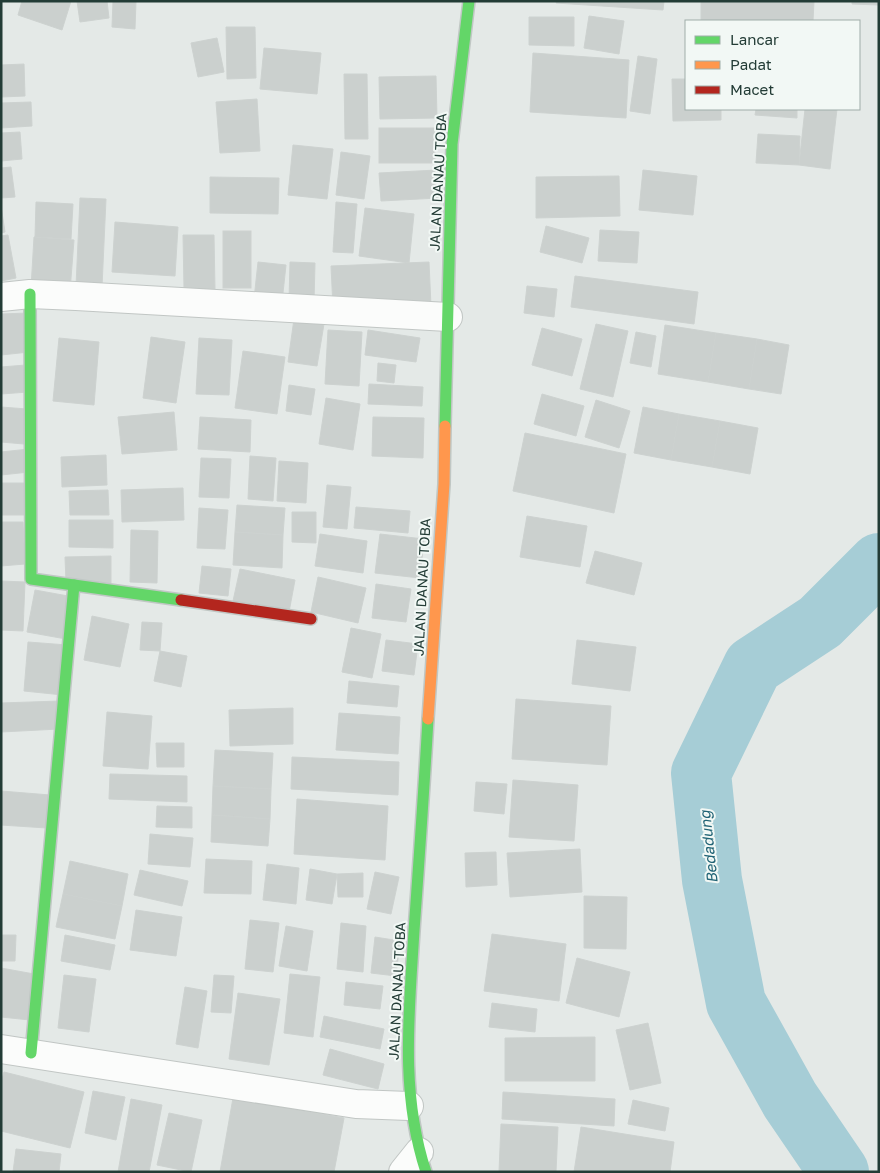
<svg xmlns="http://www.w3.org/2000/svg" width="880" height="1173" viewBox="0 0 880 1173" font-family="'Golos Text',sans-serif">
	<rect width="100%" height="100%" fill="#e4e9e7"/>
	<g fill="none" stroke-linecap="round" stroke-linejoin="round">
		<polyline stroke="#a6cdd6" stroke-width="60" points="839,1172 790,1100 736,1003 712,880 701,773 753,666 820,622 879,563"/>
	</g>
	<g fill="#cbd0ce" stroke="#cdd2d0">
		<polygon points="22,1 71,1 62,30 18,15"/>
		<polygon points="77,1 107,1 109,18 80,22"/>
		<polygon points="113,1 136,1 135,29 112,27"/>
		<polygon points="557,1 664,1 663,10 556,3"/>
		<polygon points="701,1 814,1 813,21 701,21"/>
		<polygon points="852,1 879,1 879,5 852,4"/>
		<polygon points="589,16 624,21 619,54 584,48"/>
		<polygon points="529,17 574,17 574,46 529,45"/>
		<polygon points="226,27 255,27 256,78 227,79"/>
		<polygon points="217,38 224,72 198,77 191,43"/>
		<polygon points="264,48 321,53 317,94 260,89"/>
		<polygon points="533,53 629,60 626,118 530,112"/>
		<polygon points="638,56 657,59 650,114 630,111"/>
		<polygon points="24,64 25,96 1,97 1,65"/>
		<polygon points="344,74 367,74 368,139 345,139"/>
		<polygon points="436,76 437,118 380,119 379,77"/>
		<polygon points="672,79 686,79 686,109 721,109 721,120 673,121"/>
		<polygon points="257,99 260,151 220,153 216,102"/>
		<polygon points="31,102 32,126 1,128 1,103"/>
		<polygon points="756,109 797,109 797,118 755,115"/>
		<polygon points="805,109 837,109 830,169 799,165"/>
		<rect x="379" y="128" width="56" height="35"/>
		<polygon points="20,132 22,159 1,161 1,133"/>
		<polygon points="758,134 800,136 799,165 756,163"/>
		<polygon points="293,145 333,149 327,199 288,195"/>
		<polygon points="341,152 370,156 364,199 336,195"/>
		<polygon points="11,167 15,197 1,198 1,168"/>
		<polygon points="437,170 438,198 381,201 379,173"/>
		<polygon points="643,170 697,176 693,215 639,210"/>
		<polygon points="619,176 620,216 536,218 536,177"/>
		<polygon points="210,177 279,178 278,214 210,213"/>
		<polygon points="80,198 106,199 102,287 76,286"/>
		<polygon points="36,202 73,204 71,239 35,237"/>
		<polygon points="336,202 357,204 353,253 333,252"/>
		<polygon points="1,206 5,232 1,233"/>
		<polygon points="365,208 414,214 409,263 359,256"/>
		<polygon points="115,222 178,227 175,276 112,272"/>
		<polygon points="546,226 589,238 582,263 540,252"/>
		<polygon points="600,230 639,232 637,263 598,261"/>
		<rect x="223" y="231" width="28" height="57"/>
		<polygon points="8,235 16,278 1,281 1,236"/>
		<polygon points="183,235 214,235 215,289 184,289"/>
		<polygon points="34,237 74,240 70,291 31,288"/>
		<polygon points="258,262 286,265 282,302 254,299"/>
		<polygon points="290,262 315,263 314,301 289,301"/>
		<polygon points="429,262 431,306 333,307 331,266"/>
		<polygon points="575,276 698,292 694,324 571,307"/>
		<polygon points="527,286 557,289 554,317 524,313"/>
		<polygon points="28,313 29,352 1,355 1,314"/>
		<polygon points="294,319 324,324 317,366 288,362"/>
		<polygon points="596,324 628,331 613,397 580,389"/>
		<polygon points="665,325 716,333 708,382 658,374"/>
		<polygon points="542,328 582,339 572,376 532,365"/>
		<polygon points="328,330 362,332 359,386 325,384"/>
		<polygon points="368,330 420,338 416,362 365,355"/>
		<polygon points="636,332 656,336 651,367 630,363"/>
		<polygon points="716,333 757,339 749,389 708,382"/>
		<polygon points="151,337 185,342 176,403 143,398"/>
		<polygon points="59,338 99,342 94,405 53,401"/>
		<polygon points="199,338 232,340 229,395 196,394"/>
		<polygon points="757,339 789,345 781,394 749,389"/>
		<polygon points="243,351 285,357 277,414 235,408"/>
		<polygon points="378,363 396,365 394,383 377,381"/>
		<polygon points="26,365 28,392 1,394 1,367"/>
		<polygon points="369,384 423,387 422,406 368,404"/>
		<polygon points="289,385 315,389 311,415 286,411"/>
		<polygon points="542,394 584,406 576,436 534,424"/>
		<polygon points="326,398 360,404 353,450 319,444"/>
		<polygon points="596,400 630,411 619,448 585,437"/>
		<polygon points="1,407 27,409 24,444 1,442"/>
		<polygon points="643,407 679,414 671,460 634,453"/>
		<polygon points="174,412 177,450 122,454 118,417"/>
		<polygon points="679,414 720,421 712,467 671,460"/>
		<polygon points="200,417 251,420 250,452 198,449"/>
		<polygon points="373,417 424,418 423,458 372,456"/>
		<polygon points="720,421 758,428 750,474 712,467"/>
		<polygon points="525,433 626,454 614,513 513,491"/>
		<polygon points="29,449 29,472 1,475 1,452"/>
		<polygon points="106,455 107,485 62,487 61,457"/>
		<polygon points="250,456 276,458 273,501 248,499"/>
		<polygon points="201,458 231,459 229,498 199,497"/>
		<polygon points="279,461 308,463 306,503 277,501"/>
		<polygon points="1,483 25,483 26,515 1,515"/>
		<polygon points="327,485 351,487 347,529 323,527"/>
		<polygon points="183,488 184,520 122,522 121,490"/>
		<polygon points="108,490 109,515 70,515 69,491"/>
		<polygon points="237,505 285,508 283,535 235,532"/>
		<polygon points="356,507 410,511 408,533 354,528"/>
		<polygon points="199,508 228,510 225,549 197,548"/>
		<polygon points="292,512 316,512 316,543 292,542"/>
		<polygon points="527,516 587,526 580,567 520,557"/>
		<polygon points="69,520 113,520 113,548 69,547"/>
		<polygon points="1,522 23,522 25,564 1,566"/>
		<polygon points="131,530 158,531 157,583 130,582"/>
		<polygon points="235,532 283,535 282,568 233,565"/>
		<polygon points="320,534 367,541 363,573 315,566"/>
		<polygon points="380,534 424,539 420,578 375,573"/>
		<polygon points="595,551 642,563 634,595 586,583"/>
		<polygon points="111,556 111,583 66,582 65,557"/>
		<polygon points="202,566 231,569 228,596 199,593"/>
		<polygon points="240,569 295,580 289,612 233,601"/>
		<polygon points="318,577 366,588 358,623 311,612"/>
		<polygon points="1,581 25,582 23,631 1,630"/>
		<polygon points="376,584 411,589 406,622 372,618"/>
		<polygon points="35,590 68,596 66,639 27,632"/>
		<polygon points="92,616 129,624 120,667 84,660"/>
		<polygon points="142,622 162,623 160,651 140,650"/>
		<polygon points="351,628 381,634 372,678 342,672"/>
		<polygon points="386,640 418,644 414,675 382,671"/>
		<polygon points="577,640 636,647 630,691 572,684"/>
		<polygon points="28,642 67,645 63,695 24,691"/>
		<polygon points="160,651 187,656 181,687 154,681"/>
		<polygon points="349,681 399,686 397,707 347,703"/>
		<polygon points="516,699 611,706 607,765 512,759"/>
		<polygon points="60,701 59,729 1,732 1,703"/>
		<polygon points="293,708 293,744 230,746 229,710"/>
		<polygon points="107,712 152,716 148,769 103,766"/>
		<polygon points="339,713 400,717 398,754 336,750"/>
		<polygon points="156,743 184,743 184,767 157,767"/>
		<polygon points="215,750 273,753 271,789 213,786"/>
		<polygon points="292,757 399,762 398,795 291,789"/>
		<polygon points="110,774 187,776 187,802 109,799"/>
		<polygon points="513,780 578,785 574,841 509,837"/>
		<polygon points="476,782 507,784 504,814 474,811"/>
		<polygon points="213,786 271,789 270,819 212,815"/>
		<polygon points="1,791 50,795 47,828 1,825"/>
		<polygon points="297,799 388,806 385,860 294,854"/>
		<polygon points="157,806 192,807 192,828 156,827"/>
		<polygon points="212,815 270,819 268,846 211,842"/>
		<polygon points="150,834 193,838 190,867 148,864"/>
		<polygon points="580,849 582,892 510,897 507,853"/>
		<polygon points="496,852 497,885 466,887 465,853"/>
		<polygon points="206,859 252,861 251,894 204,893"/>
		<polygon points="70,861 128,874 122,906 63,894"/>
		<polygon points="267,864 299,868 296,904 263,900"/>
		<polygon points="310,869 337,874 332,904 306,900"/>
		<polygon points="140,870 188,881 182,906 134,895"/>
		<polygon points="375,872 399,877 391,914 367,909"/>
		<polygon points="363,873 363,897 338,897 337,874"/>
		<polygon points="63,894 122,906 115,939 56,927"/>
		<polygon points="584,896 627,897 626,949 584,948"/>
		<polygon points="136,910 182,917 176,956 130,950"/>
		<polygon points="250,920 279,923 273,972 245,969"/>
		<polygon points="341,923 366,926 363,972 337,969"/>
		<polygon points="286,926 313,931 307,971 279,966"/>
		<polygon points="492,934 566,944 559,1001 484,991"/>
		<polygon points="1,935 16,935 15,961 1,961"/>
		<polygon points="65,935 115,945 110,970 61,961"/>
		<polygon points="375,937 400,941 396,976 371,973"/>
		<polygon points="577,958 630,972 619,1017 566,1003"/>
		<polygon points="1,968 34,974 30,1020 1,1017"/>
		<polygon points="290,974 320,977 313,1037 284,1033"/>
		<polygon points="64,975 96,979 89,1032 58,1028"/>
		<polygon points="214,975 234,976 231,1013 211,1012"/>
		<polygon points="346,982 383,986 380,1009 344,1005"/>
		<polygon points="185,987 207,991 198,1048 176,1044"/>
		<polygon points="238,993 280,999 269,1065 229,1059"/>
		<polygon points="492,1003 537,1009 535,1032 489,1027"/>
		<polygon points="324,1016 384,1029 380,1049 320,1037"/>
		<polygon points="648,1023 661,1083 630,1090 616,1030"/>
		<polygon points="595,1037 595,1081 505,1081 505,1038"/>
		<polygon points="330,1049 384,1064 378,1089 323,1075"/>
		<polygon points="4,1072 84,1092 70,1148 1,1131 1,1083"/>
		<polygon points="93,1091 125,1097 116,1140 85,1133"/>
		<polygon points="503,1092 615,1099 614,1126 502,1119"/>
		<polygon points="233,1098 344,1118 334,1172 220,1172"/>
		<polygon points="131,1099 162,1105 149,1172 118,1172"/>
		<polygon points="633,1100 669,1108 665,1131 628,1124"/>
		<polygon points="169,1113 202,1120 191,1172 157,1165"/>
		<polygon points="501,1124 558,1127 556,1172 499,1172"/>
		<polygon points="581,1127 674,1142 670,1172 574,1172"/>
		<polygon points="16,1149 61,1154 59,1172 13,1172"/>
	</g>
	<g fill="none" stroke-linecap="round" stroke-linejoin="round">
		<defs>
			<g id="street">
				<polyline points="1,297 30,294 76,296 448,317"/>
				<polyline points="1,1049 356,1104 409,1106"/>
				<polyline points="403,1172 419,1152"/>
			</g>
			<g id="fast">
				<polyline points="30,294 31,579 181,600"/>
				<polyline points="445,426 452,144 469,1"/>
				<polyline points="31,1053 74,585"/>
				<path d="M 426,1172 C 400,1093 409,1013 414,931 C 419,861 424,790 428,719"/>
			</g>
			<polyline id="slow" points="428,719 444,484 445,426"/>
			<polyline id="jam" points="181,600 311,619"/>
		</defs>
		<use href="#street" stroke="#c1c6c4" stroke-width="30"/>
		<use href="#fast" stroke="#c0c7c4" stroke-width="14"/>
		<use href="#slow" stroke="#c0c7c4" stroke-width="14"/>
		<use href="#jam" stroke="#c0c7c4" stroke-width="14"/>
		<use href="#street" stroke="#fbfcfb" stroke-width="28"/>
		<use href="#fast" stroke="#63d668" stroke-width="11"/>
		<use href="#slow" stroke="#ff974d" stroke-width="11"/>
		<use href="#jam" stroke="#b3261e" stroke-width="11"/>
	</g>
	<g text-anchor="middle" stroke-width="4" stroke-linejoin="round" paint-order="stroke">
		<g font-size="14" fill="#233c36" stroke="#f2f8f5">
			<text transform="translate(438 182) rotate(-87)" y="5">JALAN DANAU TOBA</text>
			<text transform="translate(422 587) rotate(-87)" y="5">JALAN DANAU TOBA</text>
			<text transform="translate(397 991) rotate(-87)" y="5">JALAN DANAU TOBA</text>
		</g>
		<g font-size="15" font-style="italic" fill="#206375" stroke="#f2f8f5">
			<text transform="translate(709 847) rotate(-96)" y="5">Bedadung</text>
		</g>
	</g>
	<rect width="880" height="1173" fill="none" stroke="#233c36" stroke-width="5"/>
	<rect x="685" y="20" width="175" height="90" fill="#f2f8f5" stroke="#9fada9"/>
	<rect x="695" y="36" width="25" height="8" fill="#63d668" stroke="#9fada9"/>
	<text x="730" y="45" font-size="15" fill="#233c36">Lancar</text>
	<rect x="695" y="61" width="25" height="8" fill="#ff974d" stroke="#9fada9"/>
	<text x="730" y="70" font-size="15" fill="#233c36">Padat</text>
	<rect x="695" y="86" width="25" height="8" fill="#b3261e" stroke="#9fada9"/>
	<text x="730" y="95" font-size="15" fill="#233c36">Macet</text>
</svg>
